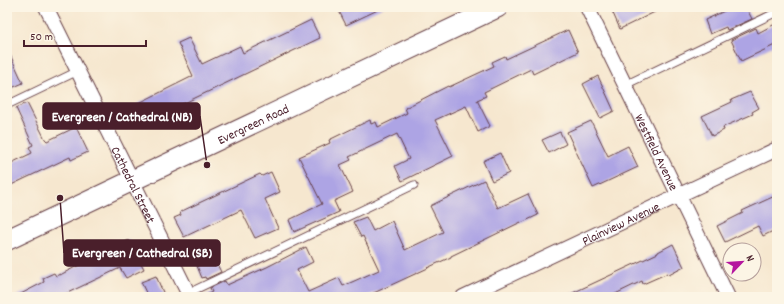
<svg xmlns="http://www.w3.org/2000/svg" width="784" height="304" viewBox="0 0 784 304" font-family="Dekko,sans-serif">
	<rect width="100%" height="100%" fill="#fcf5e5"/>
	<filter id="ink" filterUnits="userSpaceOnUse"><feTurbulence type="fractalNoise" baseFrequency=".025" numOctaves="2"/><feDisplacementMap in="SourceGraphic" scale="8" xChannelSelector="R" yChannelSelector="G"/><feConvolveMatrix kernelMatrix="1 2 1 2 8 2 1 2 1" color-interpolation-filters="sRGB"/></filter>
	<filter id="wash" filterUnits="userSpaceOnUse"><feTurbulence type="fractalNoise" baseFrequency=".012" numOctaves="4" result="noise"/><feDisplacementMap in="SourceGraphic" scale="16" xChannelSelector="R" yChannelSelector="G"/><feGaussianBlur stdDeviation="0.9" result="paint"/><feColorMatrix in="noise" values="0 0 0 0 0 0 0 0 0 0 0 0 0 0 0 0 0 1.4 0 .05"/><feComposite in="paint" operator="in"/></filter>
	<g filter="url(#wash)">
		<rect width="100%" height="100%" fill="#f6e7cf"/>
		<g id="blocks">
			<g fill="#ada4e4">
				<polygon points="337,7 384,7 346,25"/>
				<polygon points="620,7 665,7 620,29 612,11"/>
				<polygon points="733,7 746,7 752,19 727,30 726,27 710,34 705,20"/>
				<polygon points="311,20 320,38 145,122 137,104 193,76 178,43 189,38 202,64 240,46 243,53"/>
				<polygon points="777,23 777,44 741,61 731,40 756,28 758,33"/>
				<polygon points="568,30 578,52 533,74 531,69 484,92 486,96 477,100 490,126 478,132 466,106 435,120 453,156 402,181 395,166 409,159 397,134 349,157 351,160 340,165 353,192 334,201 339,212 294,232 289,220 322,204 299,157 330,143 329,140 370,120 371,124 376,122 378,127 407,113 405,108 448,86 449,87 494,66 492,62 505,56 506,59"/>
				<polygon points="7,48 23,83 7,90"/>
				<polygon points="598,76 614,111 600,118 583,84"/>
				<polygon points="750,92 759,108 752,112 753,114 723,127 724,130 712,136 702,116 732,102 731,100"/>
				<polygon points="27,103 45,139 47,141 76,127 88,152 71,160 70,157 7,187 7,165 32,153 29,147 33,145 16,108"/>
				<polygon points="591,121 608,156 628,146 638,167 593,188 567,132"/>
				<polygon points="560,132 566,144 549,153 542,140"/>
				<polygon points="500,153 509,173 492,181 483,161"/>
				<polygon points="271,172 280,192 265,199 278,228 255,238 241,210 184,237 174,218 181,215 180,212 260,174 262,176"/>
				<polygon points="484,180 498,208 528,194 538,215 521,223 521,222 451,256 451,257 427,268 428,268 365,297 202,297 212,292 210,288 225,281 227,285 267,267 306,247 313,262 297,270 308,292 339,278 343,286 379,270 363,236 361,237 353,222 366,217 373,231 392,221 405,250 443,232 430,206"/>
				<polygon points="777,195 777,229 763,236 758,226 725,242 717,226 743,213 742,211"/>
				<polygon points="129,240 144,269 126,278 120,268 59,297 15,297 44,282 43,278 54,273 56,276 60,274 60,275 83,263 81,260 93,254 95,257"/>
				<polygon points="673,244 684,267 669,275 668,273 643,284 642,281 609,297 564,297 658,253 658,252"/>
				<polygon points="214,258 221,272 206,279 205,277 202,278 197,266"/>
				<polygon points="156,276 165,297 148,297 141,282"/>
			</g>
		</g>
	</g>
	<g filter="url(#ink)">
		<use href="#blocks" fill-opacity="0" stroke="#643d44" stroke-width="1"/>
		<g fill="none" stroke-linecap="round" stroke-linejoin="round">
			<defs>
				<g id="lane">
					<polyline points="625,85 777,12"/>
					<polyline points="7,105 78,71"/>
					<polyline points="180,297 414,185"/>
				</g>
				<g id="street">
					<path id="s1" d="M 46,7 L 190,297"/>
					<path id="s2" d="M 587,7 L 728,297"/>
					<path id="s3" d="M 463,297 L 777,149"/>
				</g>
				<g id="secondary">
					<path id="s4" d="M 7,240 L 498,7"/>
				</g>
			</defs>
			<use href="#lane" stroke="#643d44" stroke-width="9"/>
			<use href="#street" stroke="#643d44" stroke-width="16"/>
			<use href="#secondary" stroke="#643d44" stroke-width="22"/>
			<use href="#lane" stroke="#fff" stroke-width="7"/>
			<use href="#street" stroke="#fff" stroke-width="14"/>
			<use href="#secondary" stroke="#fff" stroke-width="20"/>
		</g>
	</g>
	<g text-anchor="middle" stroke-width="3" stroke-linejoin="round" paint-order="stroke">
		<g font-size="13" fill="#4a1f2b" stroke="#fcf5e5">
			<text dy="5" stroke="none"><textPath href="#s4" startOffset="272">Evergreen Road</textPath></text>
			<text dy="5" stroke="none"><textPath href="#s2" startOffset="161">Westfield Avenue</textPath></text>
			<text dy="5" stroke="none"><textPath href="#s1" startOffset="198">Cathedral Street</textPath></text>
			<text dy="5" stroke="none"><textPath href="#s3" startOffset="174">Plainview Avenue</textPath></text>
		</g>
	</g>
	<path fill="none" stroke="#4a1f2b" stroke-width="1.5" d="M207 165L200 116M60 198L64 253"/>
	<g fill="#4a1f2b" stroke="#fcf5e5" stroke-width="1.5">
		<circle cx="207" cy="165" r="4"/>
		<circle cx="60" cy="198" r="4"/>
	</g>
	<g fill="#4a1f2b" stroke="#4a1f2b" stroke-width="1.5">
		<rect x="43" y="103" width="157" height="26" rx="4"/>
		<rect x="64" y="240" width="156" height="26" rx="4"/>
	</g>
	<g font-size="14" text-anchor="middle" font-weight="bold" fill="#fff">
		<text x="122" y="121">Evergreen / Cathedral (NB)</text>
		<text x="142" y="257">Evergreen / Cathedral (SB)</text>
	</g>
	<rect width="784" height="304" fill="none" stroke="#fcf5e5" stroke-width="24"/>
	<g transform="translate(742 262) rotate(65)"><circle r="19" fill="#fcf5e5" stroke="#b59f9b"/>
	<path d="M0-3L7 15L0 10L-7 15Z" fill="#b5179e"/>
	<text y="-6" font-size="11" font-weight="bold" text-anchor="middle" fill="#4a1f2b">N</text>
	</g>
	<path d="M24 40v6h122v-6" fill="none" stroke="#4a1f2b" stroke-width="2"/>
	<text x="30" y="40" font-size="12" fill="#4a1f2b" stroke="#fcf5e5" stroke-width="3" paint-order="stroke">50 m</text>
</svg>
